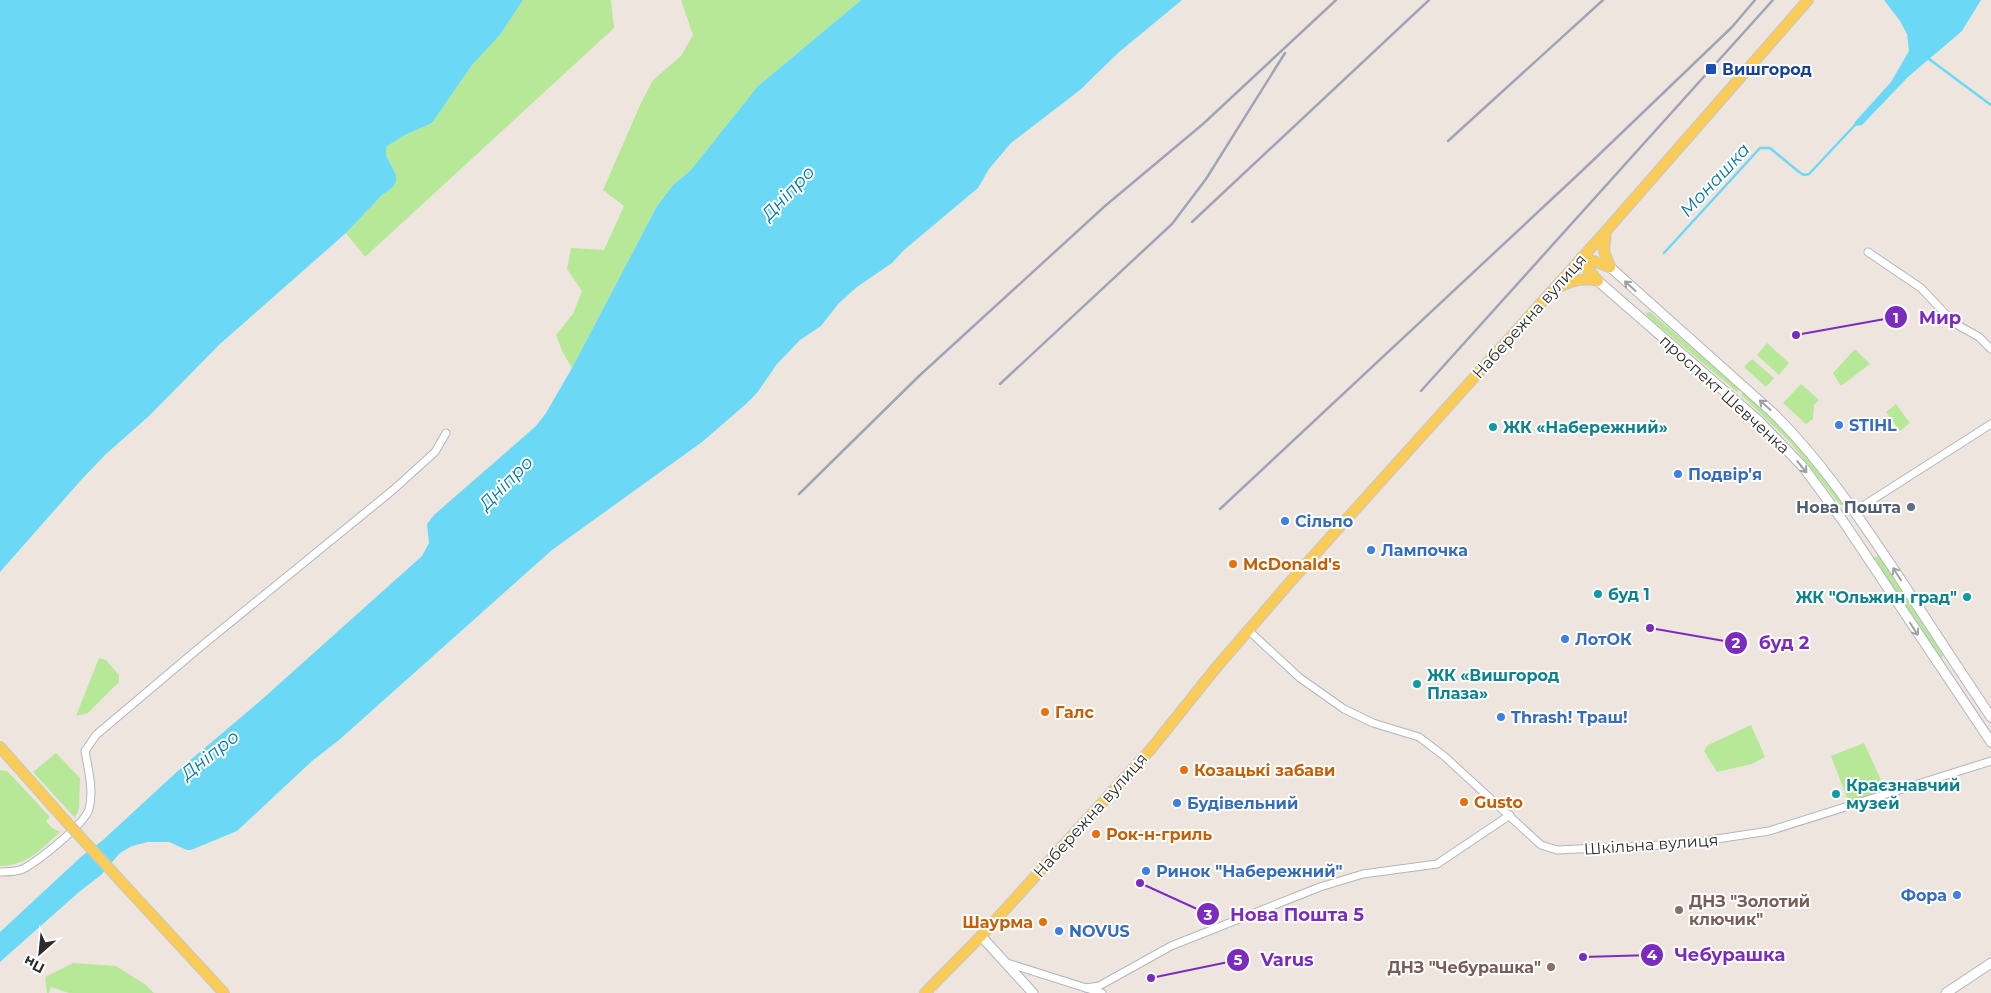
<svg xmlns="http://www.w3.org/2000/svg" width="1991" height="993" viewBox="0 0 1991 993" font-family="Montserrat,sans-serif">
	<rect width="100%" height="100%" fill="#eee6de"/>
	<g fill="#b7e897">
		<polygon points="523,0 611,0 614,28 365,257 346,233 382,195 392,188 396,175 386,155 386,147 403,136 432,123 472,65 500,35"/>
		<polygon points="681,0 861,0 758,86 690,171 673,185 657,206 572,368 562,351 556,335 573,314 582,291 567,269 571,248 604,250 624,206 603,190 641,103 653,80 681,56 693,35"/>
		<polygon points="1650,312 1740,389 1737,392 1647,316 1646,313"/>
		<polygon points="1767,343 1789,363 1779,375 1757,355"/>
		<polygon points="1855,349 1870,364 1841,386 1833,373"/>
		<polygon points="1752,359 1774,378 1766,387 1744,367"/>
		<polygon points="1801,384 1819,400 1814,405 1813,419 1806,424 1783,403"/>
		<path d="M 1743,392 C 1781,425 1812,462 1844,502 L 1843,505 L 1840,505 L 1789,441 L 1741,395 Z"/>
		<polygon points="1896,404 1910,423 1900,431 1886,412"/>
		<polygon points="1878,555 1943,655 1942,658 1939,657 1874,558"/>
		<polygon points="99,658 106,660 119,675 119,682 88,713 76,716"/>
		<polygon points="1751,725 1765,757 1752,764 1717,772 1704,751 1708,745"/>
		<polygon points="1864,743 1886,791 1849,803 1831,756"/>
		<polygon points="56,753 80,778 79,809 75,818 33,772"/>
		<path d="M 0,770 L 7,771 L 11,775 L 50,817 L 46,821 L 52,828 L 60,832 C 41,849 27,866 0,866 Z"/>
		<polygon points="73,963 116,966 146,985 154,993 69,993 51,987 49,993 47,993 45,977"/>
	</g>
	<g fill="#6bd9f6">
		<polygon points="0,0 523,0 500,35 472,65 432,123 403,136 386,147 386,155 396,175 396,182 392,188 382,195 346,233 220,344 149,416 105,455 82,479 0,572"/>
		<polygon points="861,0 1182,0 1118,53 1080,90 1011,143 989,169 978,188 904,250 892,263 857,287 839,303 821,326 800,340 777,364 757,393 746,404 702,442 552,550 339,740 312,761 237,831 191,850 187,850 169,842 148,842 132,846 120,853 101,875 79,892 0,962 0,932 82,856 103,840 181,768 259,702 422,556 429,543 427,524 434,515 536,426 546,413 572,368 657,206 673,185 690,171 758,86"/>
		<polygon points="1884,0 1981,0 1962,31 1908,77 1862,125 1857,126 1854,123 1891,82 1909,51 1907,34 1900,21"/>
	</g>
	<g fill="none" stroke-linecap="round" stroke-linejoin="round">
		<g stroke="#6bd9f6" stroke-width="2.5">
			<polyline points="1929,59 1991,105"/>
			<polyline points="1664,253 1760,148 1770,148 1799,172 1804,175 1809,174 1855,125"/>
		</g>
		<defs>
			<g id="street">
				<polyline points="1868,252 1921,288 1954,323 1979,337 1991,349"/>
				<polyline points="1855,511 1991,424"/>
				<polyline points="1248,630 1300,678 1344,709 1373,723 1419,737 1444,756 1541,845 1557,850 1684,844 1769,831 1991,761"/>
				<path d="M 0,872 C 8,872 16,872 23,869 C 38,861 84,825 89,809 C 94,791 88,768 85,751 L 96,735 L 199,648 L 393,490 L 435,452 L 446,433"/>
				<polyline points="1007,963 1102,993"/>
				<polyline points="1086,988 1099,986 1171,946 1320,887 1363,874 1437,864 1510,815"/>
			</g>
			<g id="secondary">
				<path d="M 1610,267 L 1772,412 C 1822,461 1860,519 1899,577 C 1929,624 1960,671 1991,717"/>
				<polyline points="1598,281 1760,422 1804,468 1843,521 1991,742"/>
				<polyline points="981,936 1033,993"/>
				<polyline points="1946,993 1991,963"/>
			</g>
			<g id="primary">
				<polyline points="1606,231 1604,251 1610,267"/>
				<polyline points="1582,257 1610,267"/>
				<polyline points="1582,257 1586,267 1597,280"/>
				<path d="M 1558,287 C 1573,281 1582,277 1598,281"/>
				<polyline points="0,747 64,819"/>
				<polyline points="128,889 224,993"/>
				<polyline points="925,993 981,936 1151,749 1215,669 1290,582 1606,231 1808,0"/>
			</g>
		</defs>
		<use href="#street" stroke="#b2b5c0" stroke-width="9"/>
		<use href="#secondary" stroke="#b2b5c0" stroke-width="11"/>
		<use href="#primary" stroke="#c8c8c8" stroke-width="12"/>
		<use href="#street" stroke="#fff" stroke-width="7"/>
		<use href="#secondary" stroke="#fff" stroke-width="9"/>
		<use href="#primary" stroke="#f9cb58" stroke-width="10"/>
		<g stroke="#a0a4b7" stroke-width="2.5">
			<polyline points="1448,141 1603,0"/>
			<polyline points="1192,222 1429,0"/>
			<polyline points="1000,384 1172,224 1206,179 1285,53"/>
			<polyline points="1421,391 1773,0"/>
			<polyline points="799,494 919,376 1105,206 1203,124 1336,0"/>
			<polyline points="1220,509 1584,169 1732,27 1755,0"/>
		</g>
		<defs>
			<polyline id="primary-bridge" points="64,819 128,889"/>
		</defs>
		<use href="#primary-bridge" stroke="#c8c8c8" stroke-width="12" stroke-linecap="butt"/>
		<use href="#primary-bridge" stroke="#f9cb58" stroke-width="10"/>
	</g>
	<defs><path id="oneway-shaft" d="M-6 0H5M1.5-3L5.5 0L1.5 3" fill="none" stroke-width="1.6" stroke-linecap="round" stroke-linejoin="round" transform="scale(1.25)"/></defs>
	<g stroke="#a0a0a0">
		<use href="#oneway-shaft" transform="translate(1630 286) rotate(-138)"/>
		<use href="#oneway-shaft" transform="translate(1765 405) rotate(-138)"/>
		<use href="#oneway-shaft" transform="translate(1802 467) rotate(50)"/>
		<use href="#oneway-shaft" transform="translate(1897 574) rotate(-123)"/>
		<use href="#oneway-shaft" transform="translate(1914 629) rotate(57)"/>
	</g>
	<rect fill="#1a4fb4" stroke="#fff" stroke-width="2" x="1705" y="63" width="12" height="12" rx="2.5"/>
	<g fill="#3f7fe0" stroke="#fff" stroke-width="2">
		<circle cx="1839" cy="425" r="5"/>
		<circle cx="1678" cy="474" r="5"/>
		<circle cx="1285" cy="521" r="5"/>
		<circle cx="1371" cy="550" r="5"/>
		<circle cx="1565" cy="639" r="5"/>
		<circle cx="1501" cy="717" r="5"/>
		<circle cx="1177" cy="803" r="5"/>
		<circle cx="1146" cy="871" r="5"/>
		<circle cx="1957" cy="895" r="5"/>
		<circle cx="1059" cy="931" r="5"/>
	</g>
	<g fill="#0f9aa8" stroke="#fff" stroke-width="2">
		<circle cx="1493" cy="427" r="5"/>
		<circle cx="1598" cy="594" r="5"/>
		<circle cx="1967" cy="597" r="5"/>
		<circle cx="1417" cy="684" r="5"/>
		<circle cx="1836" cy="794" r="5"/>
	</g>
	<circle fill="#5c6f8a" stroke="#fff" stroke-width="2" cx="1911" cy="507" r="5"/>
	<g fill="#e8710a" stroke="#fff" stroke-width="2">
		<circle cx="1233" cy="564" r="5"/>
		<circle cx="1045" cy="712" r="5"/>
		<circle cx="1184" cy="770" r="5"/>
		<circle cx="1464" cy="802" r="5"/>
		<circle cx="1096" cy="834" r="5"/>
		<circle cx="1043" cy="922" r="5"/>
	</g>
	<g fill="#8d6e63" stroke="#fff" stroke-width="2">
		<circle cx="1679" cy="910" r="5"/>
		<circle cx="1551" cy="967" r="5"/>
	</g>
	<g text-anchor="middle" stroke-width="4" stroke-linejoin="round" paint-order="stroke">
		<g font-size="16" font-weight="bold" fill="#164399" stroke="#fff" text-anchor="start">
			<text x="1722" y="75">Вишгород</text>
		</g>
		<g font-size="16" fill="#2c2c2c" stroke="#fff">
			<text transform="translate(1529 316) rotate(-48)" y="6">Набережна вулиця</text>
			<text transform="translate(1725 394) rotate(42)" y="6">проспект Шевченка</text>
			<text transform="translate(1090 815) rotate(-48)" y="6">Набережна вулиця</text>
			<text transform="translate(1651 844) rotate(-4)" y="6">Шкільна вулиця</text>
		</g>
		<g font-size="16" font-weight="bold" fill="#366cbe" stroke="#fff" text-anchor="start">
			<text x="1849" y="431">STIHL</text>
			<text x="1688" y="480">Подвір'я</text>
			<text x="1295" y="527">Сільпо</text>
			<text x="1381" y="556">Лампочка</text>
			<text x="1575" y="645">ЛотОК</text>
			<text x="1511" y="723">Thrash! Траш!</text>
			<text x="1187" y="809">Будівельний</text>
			<text x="1156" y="877">Ринок "Набережний"</text>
			<text x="1947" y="901" text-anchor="end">Фора</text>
			<text x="1069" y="937">NOVUS</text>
		</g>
		<g font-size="16" font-weight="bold" fill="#0d838f" stroke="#fff" text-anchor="start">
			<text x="1503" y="433">ЖК «Набережний»</text>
			<text x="1608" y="600">буд 1</text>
			<text x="1957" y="603" text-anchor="end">ЖК "Ольжин град"</text>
			<text x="1427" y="681">ЖК «Вишгород<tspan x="1427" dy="18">Плаза»</tspan></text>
			<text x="1846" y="791">Краєзнавчий<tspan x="1846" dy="18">музей</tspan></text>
		</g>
		<g font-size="16" font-weight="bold" fill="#4e5e75" stroke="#fff" text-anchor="end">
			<text x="1901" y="513">Нова Пошта</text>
		</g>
		<g font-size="16" font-weight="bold" fill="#c56008" stroke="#fff" text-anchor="start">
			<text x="1243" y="570">McDonald's</text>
			<text x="1055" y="718">Галс</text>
			<text x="1194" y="776">Козацькі забави</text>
			<text x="1474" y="808">Gusto</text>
			<text x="1106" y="840">Рок-н-гриль</text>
			<text x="1033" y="928" text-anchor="end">Шаурма</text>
		</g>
		<g font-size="16" font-weight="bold" fill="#785e54" stroke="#fff" text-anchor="start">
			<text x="1689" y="907">ДНЗ "Золотий<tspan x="1689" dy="18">ключик"</tspan></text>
			<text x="1541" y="973" text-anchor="end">ДНЗ "Чебурашка"</text>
		</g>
		<g font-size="18" font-style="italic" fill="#0578a7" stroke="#fff">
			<text transform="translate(1715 180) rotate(-47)" y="6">Монашка</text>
			<text transform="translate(788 193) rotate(-46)" y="6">Дніпро</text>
			<text transform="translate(506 483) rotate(-45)" y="6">Дніпро</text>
			<text transform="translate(210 755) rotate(-38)" y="6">Дніпро</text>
		</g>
	</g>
	<path fill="none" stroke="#7b2cbf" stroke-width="2" d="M1796 335L1896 317M1650 628L1736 643M1140 883L1208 914M1583 957L1652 955M1151 978L1238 960"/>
	<g fill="#7b2cbf" stroke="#fff" stroke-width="2">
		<circle cx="1796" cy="335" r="5"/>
		<circle cx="1650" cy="628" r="5"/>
		<circle cx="1140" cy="883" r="5"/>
		<circle cx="1583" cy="957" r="5"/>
		<circle cx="1151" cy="978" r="5"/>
		<circle cx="1896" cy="317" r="12"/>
		<circle cx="1736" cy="643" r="12"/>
		<circle cx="1208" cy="914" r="12"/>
		<circle cx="1652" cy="955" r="12"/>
		<circle cx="1238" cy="960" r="12"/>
	</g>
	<g font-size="15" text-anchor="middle" font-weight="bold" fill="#fff">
		<text x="1896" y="323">1</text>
		<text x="1736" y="648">2</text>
		<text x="1208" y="920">3</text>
		<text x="1652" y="960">4</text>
		<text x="1238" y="965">5</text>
	</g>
	<g font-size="18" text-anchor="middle" font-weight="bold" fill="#7b2cbf" stroke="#fff" stroke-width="4" stroke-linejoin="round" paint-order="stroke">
		<text x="1940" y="324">Мир</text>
		<text x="1784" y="649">буд 2</text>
		<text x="1297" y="921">Нова Пошта 5</text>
		<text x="1730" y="961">Чебурашка</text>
		<text x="1287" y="966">Varus</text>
	</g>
	<g transform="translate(40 953) rotate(207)" stroke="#ffffff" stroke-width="4" paint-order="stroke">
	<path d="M0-4L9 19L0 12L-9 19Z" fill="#2c2c2c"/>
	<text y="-8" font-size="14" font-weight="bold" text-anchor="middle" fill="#2c2c2c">Пн</text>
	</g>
</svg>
